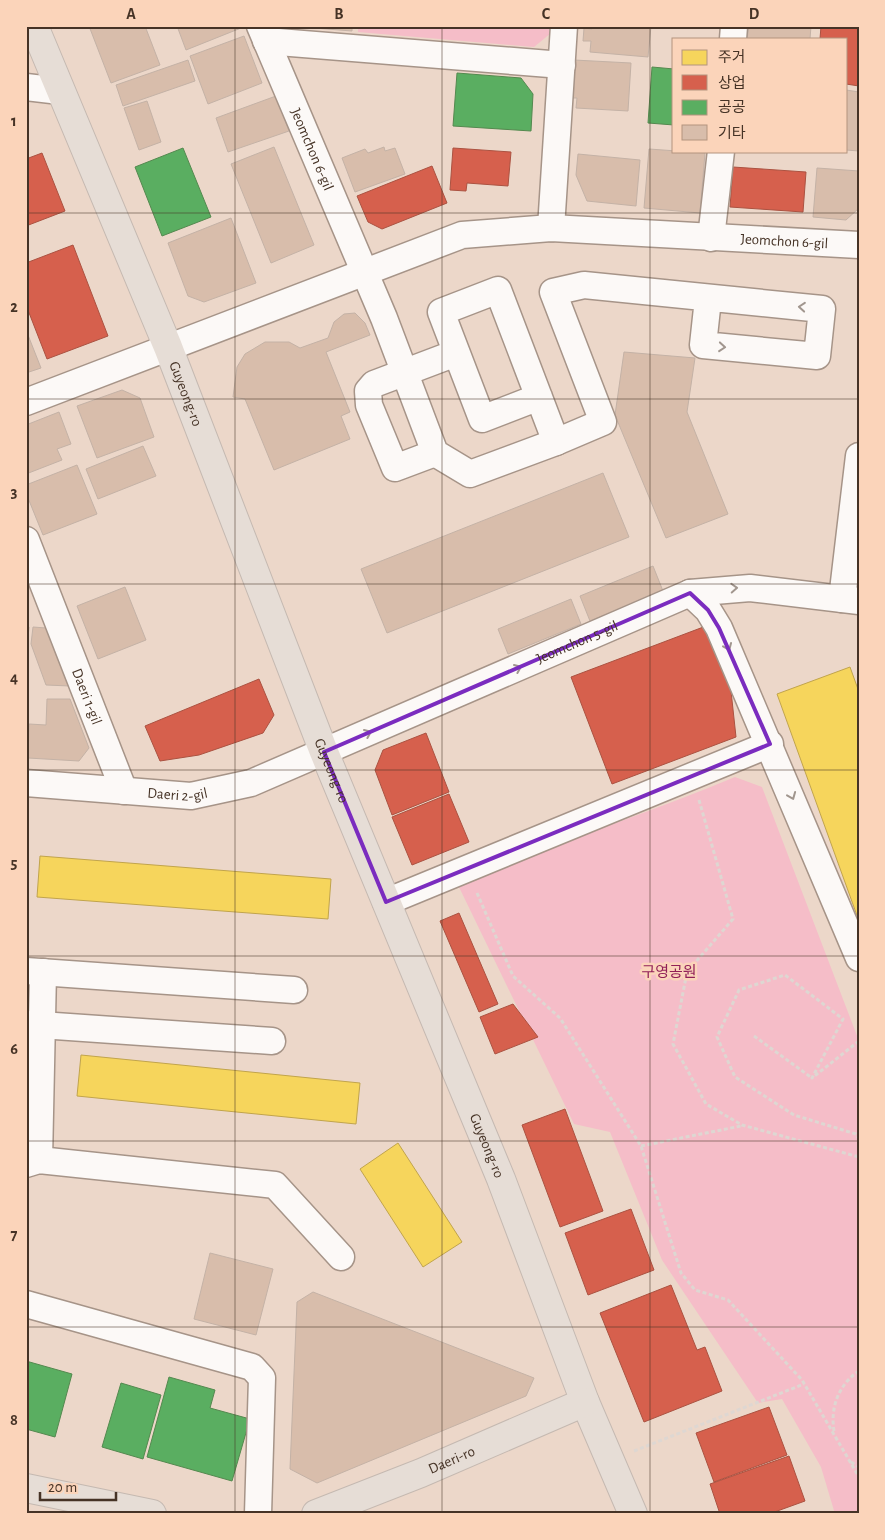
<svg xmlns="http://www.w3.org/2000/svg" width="885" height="1540" viewBox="0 0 885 1540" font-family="'Alegreya Sans','Noto Sans KR',sans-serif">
	<rect width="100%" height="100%" fill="#ecd7c9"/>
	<g fill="#f5bdc8">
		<polygon points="358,26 552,26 551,33 534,47 358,32"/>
		<path d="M 735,777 L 762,787 L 859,1041 L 859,1514 L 835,1514 L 821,1467 L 782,1399 L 758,1403 L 662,1260 L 610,1132 L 574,1124 L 458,885 C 549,845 644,815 735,777 Z"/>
	</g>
	<g fill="#f6d55c" stroke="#c1a44c">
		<polygon points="850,667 859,692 859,921 777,694"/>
		<polygon points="40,856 331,879 328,919 37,897"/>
		<polygon points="81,1055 360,1083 356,1124 77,1096"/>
		<polygon points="398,1143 462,1242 423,1267 360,1169"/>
	</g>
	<g fill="#d6604d" stroke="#ab5241">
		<polygon points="821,26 859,26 859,86 846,84 846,39 820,39"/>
		<polygon points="453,148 511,152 508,186 467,183 466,191 450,190"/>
		<polygon points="42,153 65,211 26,226 26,159"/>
		<polygon points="432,166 447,203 382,229 368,222 357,196"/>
		<polygon points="733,167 806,172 803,212 730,207"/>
		<polygon points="73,245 108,336 47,359 26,305 26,263"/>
		<polygon points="706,626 731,691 736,737 612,784 571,677"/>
		<polygon points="259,679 274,715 263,733 199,755 160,761 145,726"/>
		<polygon points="426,733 449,792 392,815 375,770 383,750"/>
		<polygon points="449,794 469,842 412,865 392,817"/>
		<polygon points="459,913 498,1004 479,1012 440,921"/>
		<polygon points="513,1004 538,1037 495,1054 480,1017"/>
		<polygon points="565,1109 603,1211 560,1227 522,1125"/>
		<polygon points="631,1209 654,1270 588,1295 565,1233"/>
		<polygon points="671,1285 697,1350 705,1347 722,1391 644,1422 600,1313"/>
		<polygon points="769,1407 787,1455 714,1482 696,1433"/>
		<polygon points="789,1456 805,1501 769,1514 720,1514 710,1484"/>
	</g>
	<g fill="#5aae61" stroke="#54894f">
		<polygon points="652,67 674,69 674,125 648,123"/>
		<polygon points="457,73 521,78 533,94 531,131 453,126"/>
		<polygon points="183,148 211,217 162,236 135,167"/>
		<polygon points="26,1361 72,1374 55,1437 26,1429"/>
		<polygon points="169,1377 215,1390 210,1408 250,1419 232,1481 147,1457"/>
		<polygon points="121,1383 161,1395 143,1459 102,1447"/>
	</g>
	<g fill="#d8bdab" stroke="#c4b2a6">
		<polygon points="89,26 145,26 160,65 111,83"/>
		<polygon points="177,26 240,26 241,28 186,50"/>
		<polygon points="289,26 352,26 352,31"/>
		<polygon points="592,26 651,26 648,57 590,52 591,41 583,41 584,28 592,29"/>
		<polygon points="749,26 811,26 810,39 747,39"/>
		<polygon points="244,36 262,83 208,104 190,56"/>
		<polygon points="188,60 195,81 123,106 116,85"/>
		<polygon points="574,60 631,63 628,111 576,108 577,98 572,98"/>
		<polygon points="846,90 859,92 859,151 846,150"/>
		<polygon points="276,96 289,131 228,152 216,118"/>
		<polygon points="147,101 161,142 139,150 124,108"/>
		<polygon points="274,147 314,245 271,263 231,164"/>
		<polygon points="384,147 385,151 395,148 405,174 355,192 342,158 365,149 368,153"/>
		<polygon points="649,149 705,153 700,213 644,208"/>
		<polygon points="578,154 640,160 636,206 587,201 576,175"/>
		<polygon points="817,168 859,171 859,208 846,220 813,217"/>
		<polygon points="231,218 256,283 204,302 188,296 168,243"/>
		<polygon points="355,313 365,323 370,335 326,352 350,412 341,416 350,439 274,470 245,399 233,397 237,367 245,354 265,342 289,342 300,348 328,338 334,322 344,314"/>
		<polygon points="26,330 41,368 26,373"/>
		<polygon points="624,352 695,358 687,412 728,514 666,538 615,415"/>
		<polygon points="122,390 140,398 154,437 97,458 77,406"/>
		<polygon points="59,412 71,444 57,449 62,460 26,474 26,425"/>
		<polygon points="143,446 156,476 98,499 86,469"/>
		<polygon points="77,465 97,514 43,535 26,493 26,485"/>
		<polygon points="603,473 629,537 387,633 361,569"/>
		<polygon points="653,566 663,591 590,621 580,596"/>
		<polygon points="125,587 146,640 98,659 77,606"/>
		<polygon points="571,599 581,624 508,654 498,629"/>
		<polygon points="26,627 29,627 26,658"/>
		<polygon points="33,627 46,628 70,686 46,685 31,644"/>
		<polygon points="47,699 70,699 89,748 79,761 28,758 29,724 46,725"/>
		<polygon points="210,1253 273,1269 256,1335 194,1319"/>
		<polygon points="313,1292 534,1378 526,1396 317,1483 290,1469 297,1302"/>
	</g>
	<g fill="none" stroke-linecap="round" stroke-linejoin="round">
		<defs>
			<g id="minor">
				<path id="s1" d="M 260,26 L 384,318 L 435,453 L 470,474 L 556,442 L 498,290 L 441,312 L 482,419 L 539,397"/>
				<polyline points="733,39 734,26"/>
				<polyline points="266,41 562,65"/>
				<polyline points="26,87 60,91"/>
				<polyline points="551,228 564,26"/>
				<polyline points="711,238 721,151"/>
				<path id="s2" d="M 26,402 L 462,235 L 551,228 L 859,245"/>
				<polyline points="556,442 603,422 553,292 584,285 822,309 817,356 703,345 708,299"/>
				<polyline points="435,453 395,468 369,405 368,391 374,384 456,353"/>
				<path id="s3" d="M 26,540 L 124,791"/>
				<polyline points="690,593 708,610 719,628 859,958"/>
				<polyline points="842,599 859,456"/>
				<path id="s4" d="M 26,783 L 191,796 L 251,783 L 690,593 L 750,588 L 859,601"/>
				<polyline points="386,902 770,744"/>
				<polyline points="26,971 294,990"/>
				<polyline points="26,1024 272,1041"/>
				<polyline points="39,1160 43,972"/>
				<polyline points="26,1164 39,1160 275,1185 341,1257"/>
				<polyline points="26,1304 252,1367 262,1378 258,1514"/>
			</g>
			<g id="major">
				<path id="s5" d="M 34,26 L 168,347 L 324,752 L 501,1179 L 585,1402 L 633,1514"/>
				<polyline points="26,1488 152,1514"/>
				<path id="s6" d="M 316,1514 L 421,1473 L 585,1402"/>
			</g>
		</defs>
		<use href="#minor" stroke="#a69488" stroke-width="29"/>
		<use href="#major" stroke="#c5b9b1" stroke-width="30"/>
		<g stroke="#ded7d2" stroke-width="3" stroke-dasharray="4 2.5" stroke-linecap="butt">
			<polyline points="699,800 733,919 687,972 673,1044 706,1104 742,1125 859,1157"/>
			<polyline points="477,893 513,976 560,1018 641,1146 681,1273 695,1290 728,1300 802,1380 859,1477"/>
			<polyline points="754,1036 812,1078"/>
			<polyline points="859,1041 812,1078 843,1019 785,975 739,990 717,1037 735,1077 794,1115 856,1134 859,1139"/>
			<polyline points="641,1146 741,1126"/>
			<path d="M 834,1431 C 830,1407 839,1384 859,1371"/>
			<polyline points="634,1451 804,1384"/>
			<polyline points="851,1462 859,1467"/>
		</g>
		<use href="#minor" stroke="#fcf9f7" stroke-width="26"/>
		<use href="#major" stroke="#e6ddd6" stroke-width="28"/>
	</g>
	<defs><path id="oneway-chevron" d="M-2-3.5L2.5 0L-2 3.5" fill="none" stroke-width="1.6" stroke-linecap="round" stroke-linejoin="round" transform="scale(1.25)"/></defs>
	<g stroke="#a1968e">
		<use href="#oneway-chevron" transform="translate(802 307) rotate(-175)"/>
		<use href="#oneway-chevron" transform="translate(722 347) rotate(5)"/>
		<use href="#oneway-chevron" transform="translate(734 588) rotate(-3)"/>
		<use href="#oneway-chevron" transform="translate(728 647) rotate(67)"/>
		<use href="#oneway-chevron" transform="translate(518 668) rotate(-23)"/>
		<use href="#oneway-chevron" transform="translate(368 733) rotate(-23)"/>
		<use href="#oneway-chevron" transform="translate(792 796) rotate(68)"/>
	</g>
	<path fill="none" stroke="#7b2cbf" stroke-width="4" stroke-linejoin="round" d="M 690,593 L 708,610 L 719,628 L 770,744 L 386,902 L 324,752 Z"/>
	<path fill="none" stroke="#463326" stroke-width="1" stroke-opacity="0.55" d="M 235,26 L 235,1514M 442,26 L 442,1514M 650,26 L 650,1514M 26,213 L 859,213M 26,399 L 859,399M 26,584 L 859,584M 26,770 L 859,770M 26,956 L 859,956M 26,1141 L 859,1141M 26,1327 L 859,1327"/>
	<g text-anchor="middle" stroke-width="5" stroke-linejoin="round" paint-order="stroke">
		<g font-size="15" fill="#463326" stroke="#fbd4ba">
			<text dy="5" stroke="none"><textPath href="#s1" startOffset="134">Jeomchon 6-gil</textPath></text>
			<text dy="5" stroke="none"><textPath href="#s2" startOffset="790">Jeomchon 6-gil</textPath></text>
			<text dy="5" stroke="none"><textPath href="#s5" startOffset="398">Guyeong-ro</textPath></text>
			<text dy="5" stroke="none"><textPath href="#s4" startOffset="582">Jeomchon 5-gil</textPath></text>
			<text dy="5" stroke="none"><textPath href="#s3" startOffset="168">Daeri 1-gil</textPath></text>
			<text dy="5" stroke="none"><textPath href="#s5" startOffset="802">Guyeong-ro</textPath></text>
			<text dy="5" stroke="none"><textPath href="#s4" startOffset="152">Daeri 2-gil</textPath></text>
			<text dy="5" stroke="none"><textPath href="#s5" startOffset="1208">Guyeong-ro</textPath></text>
			<text dy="5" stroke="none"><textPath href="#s6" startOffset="146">Daeri-ro</textPath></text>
		</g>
		<g font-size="15" fill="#911f58" stroke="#fbd4ba">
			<text x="669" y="977">구영공원</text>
		</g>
	</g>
	<rect width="885" height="1540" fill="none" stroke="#fbd4ba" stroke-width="55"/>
	<rect x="672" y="38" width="175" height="115" fill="#fbd4ba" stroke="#b3947f"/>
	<rect x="682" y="50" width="25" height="15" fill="#f6d55c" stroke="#b3947f"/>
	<text x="718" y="62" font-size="15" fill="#463326">주거</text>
	<rect x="682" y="75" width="25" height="15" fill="#d6604d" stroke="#b3947f"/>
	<text x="718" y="88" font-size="15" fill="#463326">상업</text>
	<rect x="682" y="100" width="25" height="15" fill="#5aae61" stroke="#b3947f"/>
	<text x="718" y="112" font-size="15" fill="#463326">공공</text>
	<rect x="682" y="125" width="25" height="15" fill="#d8bdab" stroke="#b3947f"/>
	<text x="718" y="138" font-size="15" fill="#463326">기타</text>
	<path d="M40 1492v8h76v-8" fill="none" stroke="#463326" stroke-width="2.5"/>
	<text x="48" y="1492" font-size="15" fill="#463326" stroke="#fbd4ba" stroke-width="4" paint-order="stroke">20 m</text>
	<rect x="28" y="28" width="830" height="1484" fill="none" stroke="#463326" stroke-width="2"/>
	<g font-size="16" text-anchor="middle" font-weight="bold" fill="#463326">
		<text x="131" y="19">A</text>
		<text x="339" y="19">B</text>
		<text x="546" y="19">C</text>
		<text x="754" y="19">D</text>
		<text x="14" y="126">1</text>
		<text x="14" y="312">2</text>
		<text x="14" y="497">3</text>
		<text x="14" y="683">4</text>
		<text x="14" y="868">5</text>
		<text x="14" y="1054">6</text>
		<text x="14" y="1240">7</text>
		<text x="14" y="1425">8</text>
	</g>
</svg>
